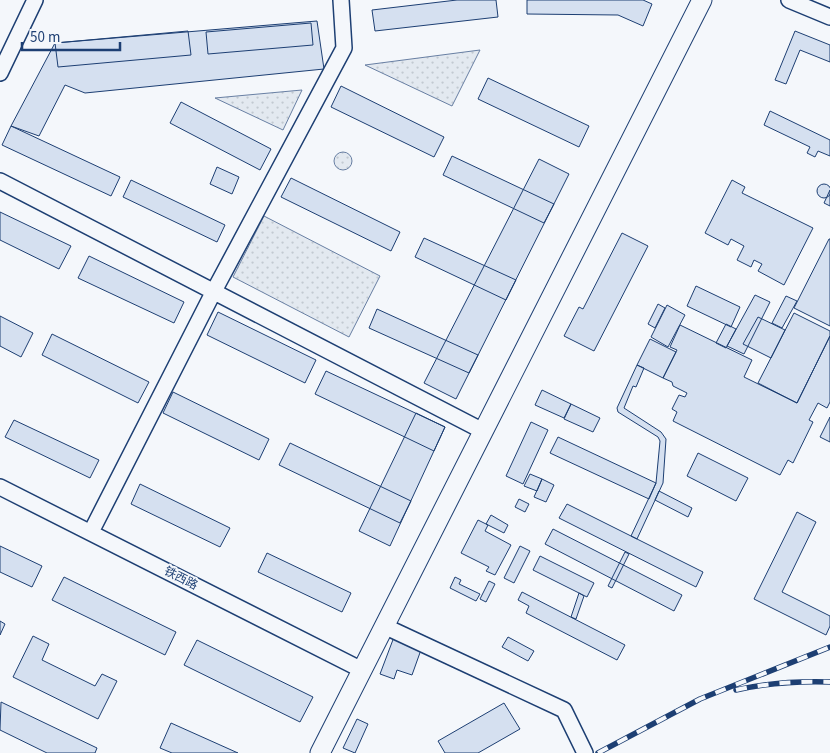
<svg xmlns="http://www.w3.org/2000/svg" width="830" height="753" font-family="'Source Sans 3','Noto Sans SC',sans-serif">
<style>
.grass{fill:url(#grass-dots);stroke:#687fa3}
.building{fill:#d5e0f0;stroke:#1d3f73}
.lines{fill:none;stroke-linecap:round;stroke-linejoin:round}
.minor-casing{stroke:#1d3f73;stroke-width:18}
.major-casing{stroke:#1d3f73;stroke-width:21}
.minor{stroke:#f4f7fb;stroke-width:15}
.major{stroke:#f4f7fb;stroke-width:19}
.rail-casing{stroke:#1d3f73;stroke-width:5.5}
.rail{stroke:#f4f7fb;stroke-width:4;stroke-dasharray:11;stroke-linecap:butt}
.labels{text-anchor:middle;stroke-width:4;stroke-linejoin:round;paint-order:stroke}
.street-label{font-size:12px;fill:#1d3f73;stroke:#f4f7fb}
</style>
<defs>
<pattern id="grass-dots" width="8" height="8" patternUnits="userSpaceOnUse" patternTransform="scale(1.25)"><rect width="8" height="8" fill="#e3e9f0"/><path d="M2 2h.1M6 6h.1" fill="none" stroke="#c2c9d1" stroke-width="1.8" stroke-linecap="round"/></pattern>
</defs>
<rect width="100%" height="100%" fill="#f4f7fb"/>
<path class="grass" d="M480,50L452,106L365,65Z
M302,90L283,130L215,98Z
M334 161a9 9 0 1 1 18 0a9 9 0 1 1-18 0Z
M264,216L380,276L349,337L233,277Z"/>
<path class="building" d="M457,0H496L498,17L375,31L372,10Z
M527,0H643L652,4L643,26L618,15L527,14Z
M317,21L324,69L85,93L65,85L39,136L11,126L55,43Z
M311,23L313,45L208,54L206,32Z
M188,31L191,55L58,67L55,43Z
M795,31L830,45V62L800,50L786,84L775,80Z
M488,78L589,126L579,147L478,99Z
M341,86L444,137L434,157L331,107Z
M181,102L271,149L260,170L170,123Z
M770,111L830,140V156L818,151L815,157L807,153L810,147L764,125Z
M11,126L120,177L111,196L2,145Z
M452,156L554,204L544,223L443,175Z
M539,159L569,174L456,399L424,383Z
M217,167L239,177L232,194L210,184Z
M291,178L400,232L391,251L281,197Z
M131,180L225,225L217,242L123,197Z
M732,180L745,187L742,193L813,228L784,285L758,271L762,264L754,260L751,267L737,260L744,246L731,239L728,245L705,233Z
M817 191a7 7 0 1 1 14 0a7 7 0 1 1-14 0Z
M830,190V206L824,203Z
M0,212L71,246L59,269L0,240Z
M622,233L648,246L594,351L564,336L579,307L583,309Z
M424,238L516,280L506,300L415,257Z
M829,239H830V326L794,308Z
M89,256L184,302L174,323L78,278Z
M696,286L740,307L731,327L687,306Z
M755,295L770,302L744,354L727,346Z
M786,296L797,301L782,328L772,323Z
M658,304L665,308L655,328L648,324Z
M667,305L685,315L668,347L651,337Z
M377,309L478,355L469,373L369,328Z
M218,312L316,360L305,383L207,335Z
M794,313L830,331V336L797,403L758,383Z
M0,316L33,333L21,357L0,346Z
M758,317L785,330L771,358L743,344Z
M726,324L736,329L726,348L716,343Z
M680,325L752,360L744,377L797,403L830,336V402L827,408L818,403L809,420L813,422L793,463L788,460L780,475L673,421L677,412L672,409L679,395L685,397L687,393L673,386L672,382L663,378L677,350L670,347Z
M52,334L149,382L138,403L42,355Z
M650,339L676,352L663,378L637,365Z
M637,365L644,368L636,387L633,386L624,408L661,432L666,439L663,483L637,539L631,536L656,483L660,441L658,437L618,412L617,408Z
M326,371L445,427L434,451L315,394Z
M542,390L571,404L564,418L535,405Z
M173,392L269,439L259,460L163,413Z
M571,404L600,418L593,432L564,419Z
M416,413L445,427L390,546L359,531Z
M830,417V442L820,437Z
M14,420L99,460L90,478L5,437Z
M531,422L548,430L523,484L506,476Z
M558,437L656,483L649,499L550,453Z
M290,443L411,501L400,523L279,465Z
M698,453L748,478L736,501L687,476Z
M530,474L542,479L537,491L524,486Z
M542,479L554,485L546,502L534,497Z
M140,484L230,528L220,547L131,504Z
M659,491L692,508L688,517L655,500Z
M519,499L529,504L525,512L515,507Z
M567,504L703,572L696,587L559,518Z
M797,512L816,522L782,592L830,616V626L826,635L754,599Z
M491,515L508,525L504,533L486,524Z
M478,520L488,525L485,531L511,545L495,575L486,571L489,567L461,553Z
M553,529L682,595L674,611L545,544Z
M0,546L42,566L32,587L0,572Z
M520,546L530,551L514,583L504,578Z
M625,552L629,554L612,588L608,586Z
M267,553L351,593L342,612L258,572Z
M540,556L594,583L587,597L533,570Z
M64,577L176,632L165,655L52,600Z
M455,577L461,580L459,584L480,594L476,601L450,588Z
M489,581L495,584L486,602L480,599Z
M522,592L625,645L617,660L526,613L529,606L518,600Z
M579,593L584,596L576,619L571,617Z
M0,621L5,624L0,635Z
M33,636L49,644L42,660L95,686L102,674L117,681L98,719L13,677Z
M394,637L422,647L412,675L397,670L394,679L380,674Z
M508,637L534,651L528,661L502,647Z
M197,640L313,697L300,722L184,665Z
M1,702L97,748L95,753H47L0,730Z
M504,703L520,729L478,753H445L438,741Z
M357,719L368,724L355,753L343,748Z
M171,723L238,753H172L160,748Z"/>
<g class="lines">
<g class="minor-casing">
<path id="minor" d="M789,0L830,17
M0,73L35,0
M0,181L483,431
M0,487L362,670
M91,532L214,291L344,48L341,0
M384,626L564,710L585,753"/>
</g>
<g class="major-casing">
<path id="major" d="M320,753L702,0"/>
</g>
<use href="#minor" class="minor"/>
<use href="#major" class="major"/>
<g class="rail-casing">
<path id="rail" d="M736,690C767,683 798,681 830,682
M598,753L700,699L830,647"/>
</g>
<use href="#rail" class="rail"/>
</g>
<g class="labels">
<g class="street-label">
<text transform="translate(181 578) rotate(27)" y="4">铁西路</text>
</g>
</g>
<path d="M22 42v8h98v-8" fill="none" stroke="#1d3f73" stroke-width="2.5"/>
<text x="30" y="42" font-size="15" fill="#1d3f73" stroke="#f4f7fb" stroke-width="4" paint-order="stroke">50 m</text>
</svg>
